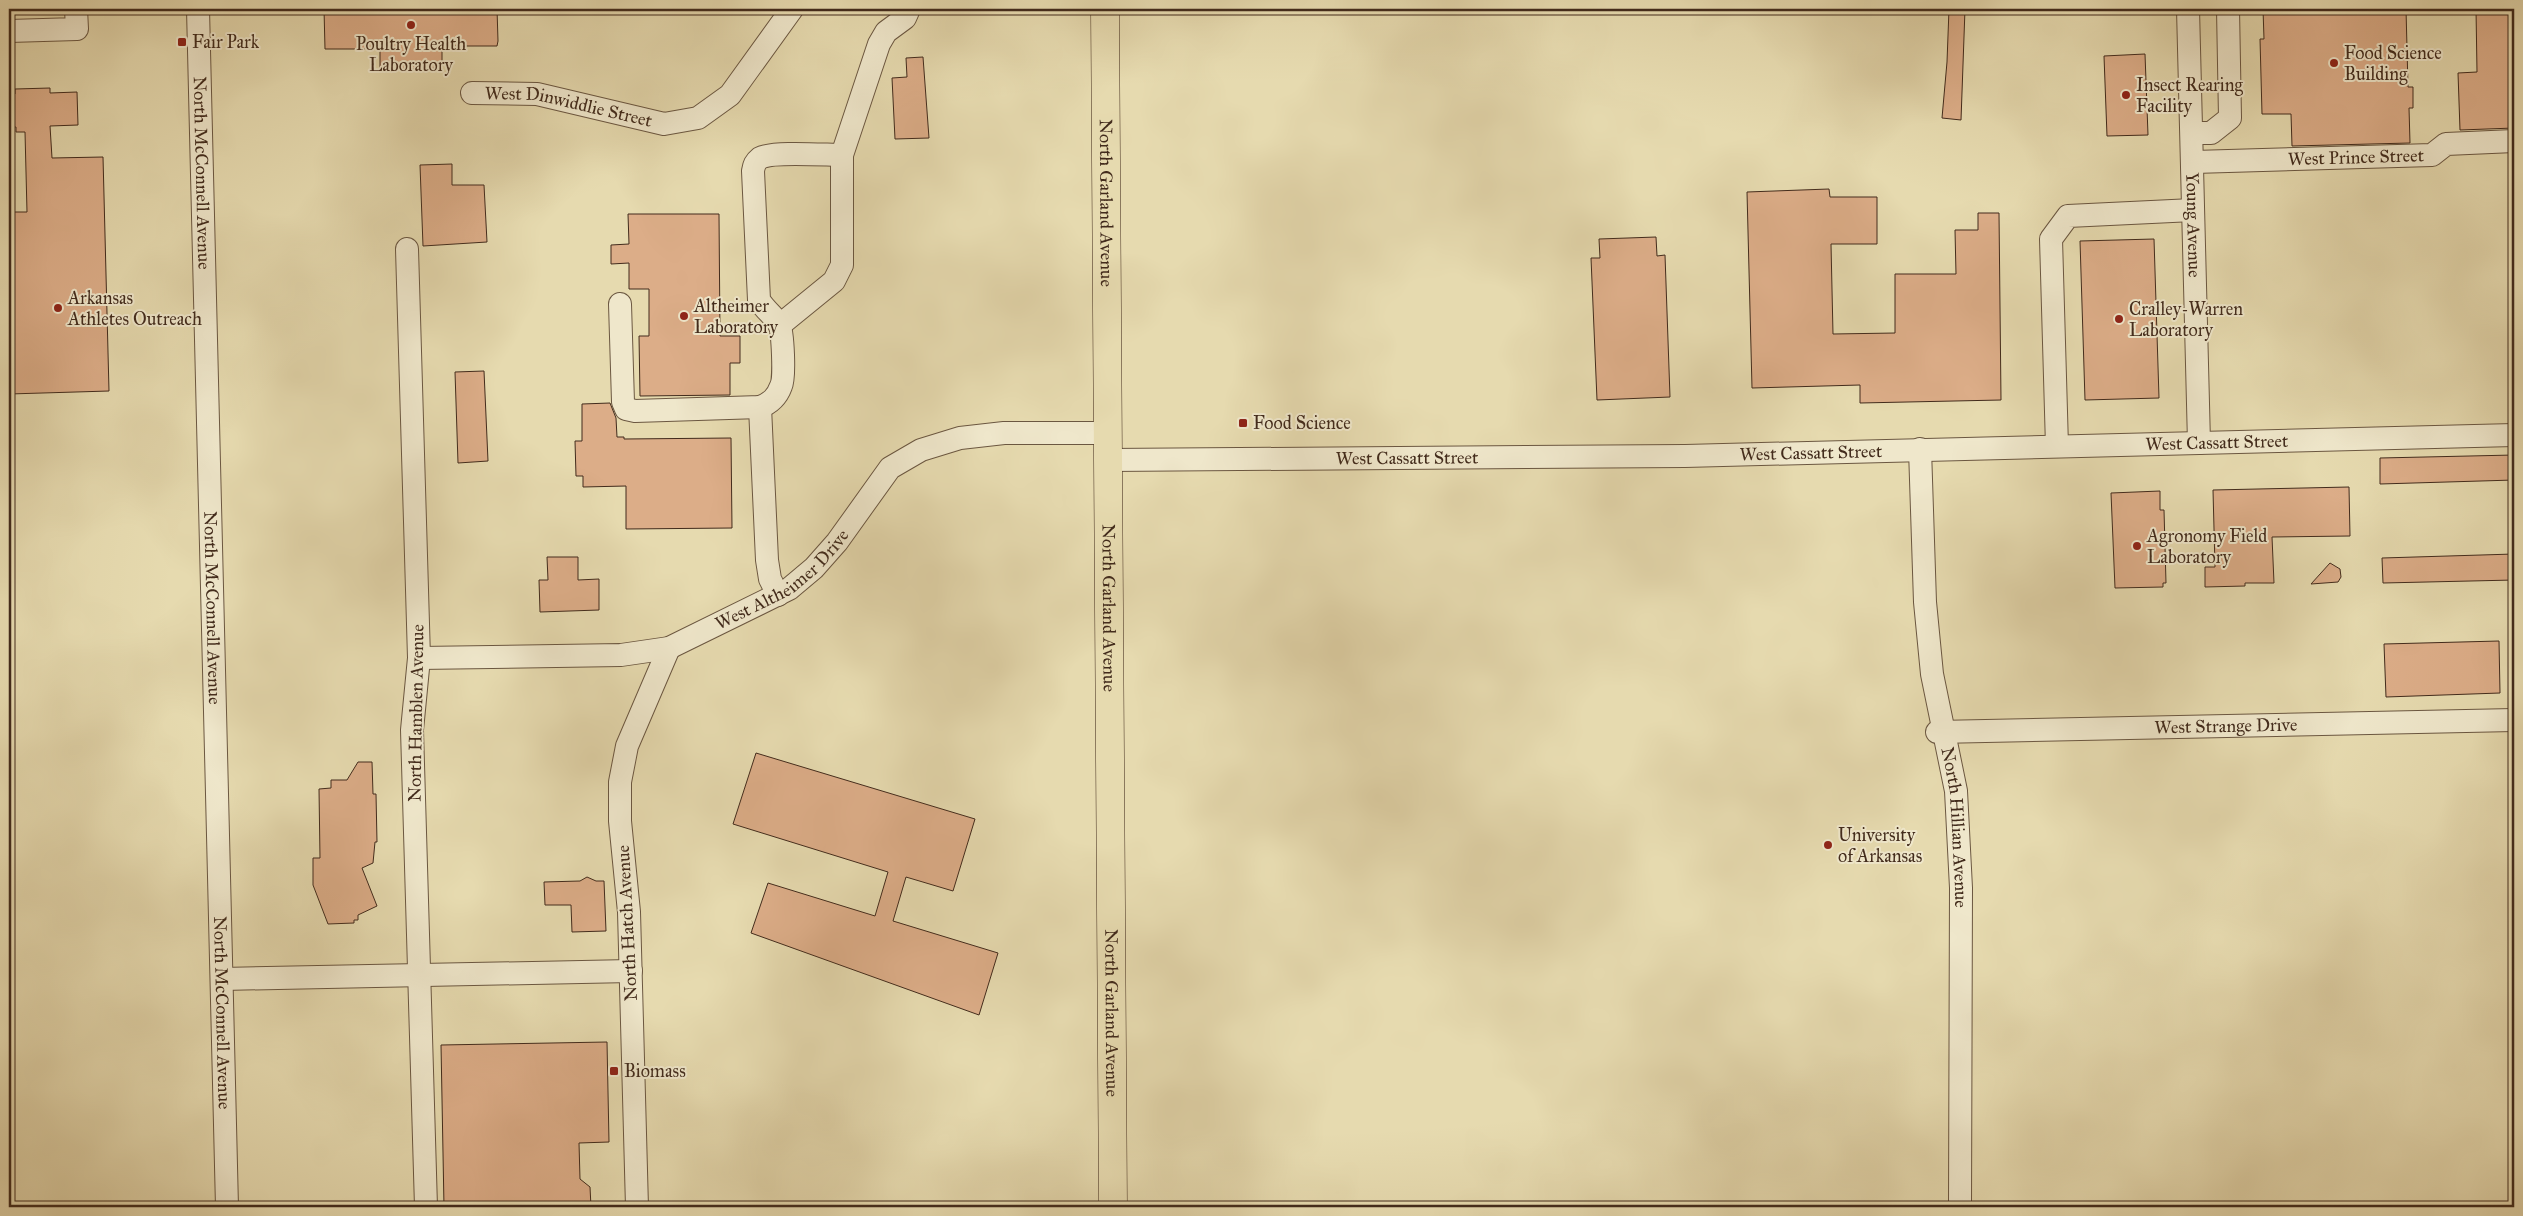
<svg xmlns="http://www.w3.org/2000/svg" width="2523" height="1216" font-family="'IM FELL Great Primer',serif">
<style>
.building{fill:#dcad88;stroke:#422b1c}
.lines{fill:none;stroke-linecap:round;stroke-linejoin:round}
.minor-casing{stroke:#6b5741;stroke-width:24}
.major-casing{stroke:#422b1c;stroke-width:29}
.minor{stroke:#efe7cb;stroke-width:22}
.major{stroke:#e6daaf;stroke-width:28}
.poi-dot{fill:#8f2418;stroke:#efe7cb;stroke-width:2}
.labels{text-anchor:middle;stroke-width:4;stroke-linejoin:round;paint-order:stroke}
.poi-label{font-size:18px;fill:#422b1c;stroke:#efe7cb;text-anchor:start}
.street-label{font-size:18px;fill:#422b1c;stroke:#efe7cb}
</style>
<rect width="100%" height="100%" fill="#e6daaf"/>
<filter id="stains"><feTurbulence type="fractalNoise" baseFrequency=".004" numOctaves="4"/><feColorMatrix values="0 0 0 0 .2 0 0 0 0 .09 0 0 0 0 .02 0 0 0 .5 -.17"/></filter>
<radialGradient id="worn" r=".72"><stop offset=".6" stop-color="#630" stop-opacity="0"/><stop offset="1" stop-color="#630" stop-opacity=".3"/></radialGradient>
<path class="building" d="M324,9H497L498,41L497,46H442V68L380,70V49H325Z
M1949,9H1965L1961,120L1942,118L1947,62Z
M2263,9H2406L2408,87H2413V108H2409L2410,143L2292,146L2291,114H2262L2260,39H2264Z
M2476,9H2514V128L2460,130L2458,73L2477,72Z
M2145,54L2148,135L2107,136L2104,56Z
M923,57L929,138L895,139L892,78L907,77L906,58Z
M50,88V93L77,92L78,125L50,126L52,158L103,157L109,391L9,394V212H27L25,132H16V127H9V95L15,94V89Z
M452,164V185H484L487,242L423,246L420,165Z
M1829,189L1830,197H1877V244H1831L1833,334L1895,333V274H1956L1955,230H1978V213H1999L2001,400L1860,403V385L1752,388L1747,192Z
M628,214H719L720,336H740V363H730V395L640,396L639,336H649V289H629V263L611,264V245L629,244Z
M1656,237L1657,256L1665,255L1670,397L1597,400L1591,258H1600L1599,239Z
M2154,239L2159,398L2085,400L2080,241Z
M484,371L488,461L458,463L455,372Z
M610,403L616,418L617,437H624V439L731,438L732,528L626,529V486L583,487V476H576L575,441H582V404Z
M2514,455V480L2380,484V458Z
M2349,487L2350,536L2272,537L2274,583H2245V586L2205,587V567H2215L2213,490Z
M2160,491V510H2164L2166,583H2163V587L2115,588L2111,493Z
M2514,554V580L2383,583L2382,558Z
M547,557H578V580L599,579V610L540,612L539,580H548Z
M2330,563L2340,569L2341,577L2338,582L2311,584Z
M2499,641L2500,693L2386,697L2384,644Z
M756,753L975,819L953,891L906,877L893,921L998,953L979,1015L751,933L768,883L875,916L888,872L733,824Z
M358,762H372L373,794H376L377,842H375L373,863L362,868L377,906L358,915V920H354V923L328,924L313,885V858H320L319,789L331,788V780H347Z
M587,877L596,881H604L606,931L572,932L571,905H545L544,882L580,881Z
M607,1042L609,1142L579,1143L580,1179L590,1187L591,1207H444L441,1045Z"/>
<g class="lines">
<g class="minor-casing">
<g id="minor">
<path id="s1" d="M198,9L227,1207"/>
<path id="s2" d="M2188,9L2199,443"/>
<path d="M9,31L77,29L76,9"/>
<path id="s3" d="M472,93L537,94L664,124L698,118L730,95L792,9"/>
<path d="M2192,133H2211L2230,118L2228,9"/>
<path id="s4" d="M2194,162L2432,155L2446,144L2514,141"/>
<path d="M407,249L419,658L412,730L426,1207"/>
<path d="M620,304L623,402L626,409L635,411L760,407C771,403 777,397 781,386C785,378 783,332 779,324C773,315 765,310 759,300L753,171C754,165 755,162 760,158C772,151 826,155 842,155"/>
<path d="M780,325L834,281L842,265V155L879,44L886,32L905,18L909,9"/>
<path d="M760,407L767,560L770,579L778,595"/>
<path d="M2057,446L2051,239L2068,216L2193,210"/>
<path id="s5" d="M1920,449L1925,602L1932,674L1956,791L1961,888L1960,1207"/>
<path id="s6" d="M1109,460L1685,456L2514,435"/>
<path id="s7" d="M419,658L621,655L669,648L789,589L814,568L837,542L890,468L921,450L960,438L1004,433H1109"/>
<path id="s8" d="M1937,732L2514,720"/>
<path d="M222,979L631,971"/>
<path d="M637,1207L629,912L620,821V782L627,746L669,648"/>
</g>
</g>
<g class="major-casing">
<g id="major">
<path id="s9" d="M1105,9L1113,1207"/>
</g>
</g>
<use href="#minor" class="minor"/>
<use href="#major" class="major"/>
</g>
<g class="poi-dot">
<circle cx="411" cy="25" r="5"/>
<rect x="177" y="37" width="10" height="10" rx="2.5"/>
<circle cx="2334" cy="63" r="5"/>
<circle cx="2126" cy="95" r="5"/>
<circle cx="58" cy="308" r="5"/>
<circle cx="684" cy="316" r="5"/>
<circle cx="2119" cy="319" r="5"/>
<rect x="1238" y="418" width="10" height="10" rx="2.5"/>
<circle cx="2137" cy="546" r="5"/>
<circle cx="1828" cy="845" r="5"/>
<rect x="609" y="1066" width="10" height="10" rx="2.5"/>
</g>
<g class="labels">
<g class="poi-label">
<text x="192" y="48">Fair Park</text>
<text x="411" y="50" text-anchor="middle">Poultry Health<tspan x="411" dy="21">Laboratory</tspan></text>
<text x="2344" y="59">Food Science<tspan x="2344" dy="21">Building</tspan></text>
<text x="2136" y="91">Insect Rearing<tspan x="2136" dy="21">Facility</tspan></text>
<text x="68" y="304">Arkansas<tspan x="68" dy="21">Athletes Outreach</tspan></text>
<text x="694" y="312">Altheimer<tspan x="694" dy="21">Laboratory</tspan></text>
<text x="2129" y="315">Cralley-Warren<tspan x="2129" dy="21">Laboratory</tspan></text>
<text x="1253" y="429">Food Science</text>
<text x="2147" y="542">Agronomy Field<tspan x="2147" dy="21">Laboratory</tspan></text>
<text x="1838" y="841">University<tspan x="1838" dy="21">of Arkansas</tspan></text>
<text x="624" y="1077">Biomass</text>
</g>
<g class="street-label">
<text dy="6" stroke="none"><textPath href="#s3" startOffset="98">West Dinwiddlie Street</textPath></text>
<text dy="6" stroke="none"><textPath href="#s4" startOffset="162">West Prince Street</textPath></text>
<text dy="6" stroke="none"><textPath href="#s1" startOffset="164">North McConnell Avenue</textPath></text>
<text dy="6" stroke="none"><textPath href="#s9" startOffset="194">North Garland Avenue</textPath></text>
<text dy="6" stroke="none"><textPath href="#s2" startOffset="216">Young Avenue</textPath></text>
<text dy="6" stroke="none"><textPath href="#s6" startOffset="1108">West Cassatt Street</textPath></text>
<text dy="6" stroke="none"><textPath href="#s6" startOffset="702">West Cassatt Street</textPath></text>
<text dy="6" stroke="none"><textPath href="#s6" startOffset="298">West Cassatt Street</textPath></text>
<text dy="6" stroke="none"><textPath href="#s7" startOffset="384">West Altheimer Drive</textPath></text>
<text dy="6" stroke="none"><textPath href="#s1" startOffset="599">North McConnell Avenue</textPath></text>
<text dy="6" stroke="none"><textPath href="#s9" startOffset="599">North Garland Avenue</textPath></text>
<text transform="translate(416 713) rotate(-89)" y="6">North Hamblen Avenue</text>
<text dy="6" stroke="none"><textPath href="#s8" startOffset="289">West Strange Drive</textPath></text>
<text dy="6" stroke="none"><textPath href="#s5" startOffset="381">North Hillian Avenue</textPath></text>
<text transform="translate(627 923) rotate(-93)" y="6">North Hatch Avenue</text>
<text dy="6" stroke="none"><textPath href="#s1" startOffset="1004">North McConnell Avenue</textPath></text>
<text dy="6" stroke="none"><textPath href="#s9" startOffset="1004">North Garland Avenue</textPath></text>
</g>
</g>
<rect width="2523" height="1216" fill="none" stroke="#e6daaf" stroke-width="30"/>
<rect x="10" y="10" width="2503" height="1196" fill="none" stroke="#422b1c" stroke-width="2.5"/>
<rect x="15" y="15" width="2493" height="1186" fill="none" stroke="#422b1c"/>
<rect width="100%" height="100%" filter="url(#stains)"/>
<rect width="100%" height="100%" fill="url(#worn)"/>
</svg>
